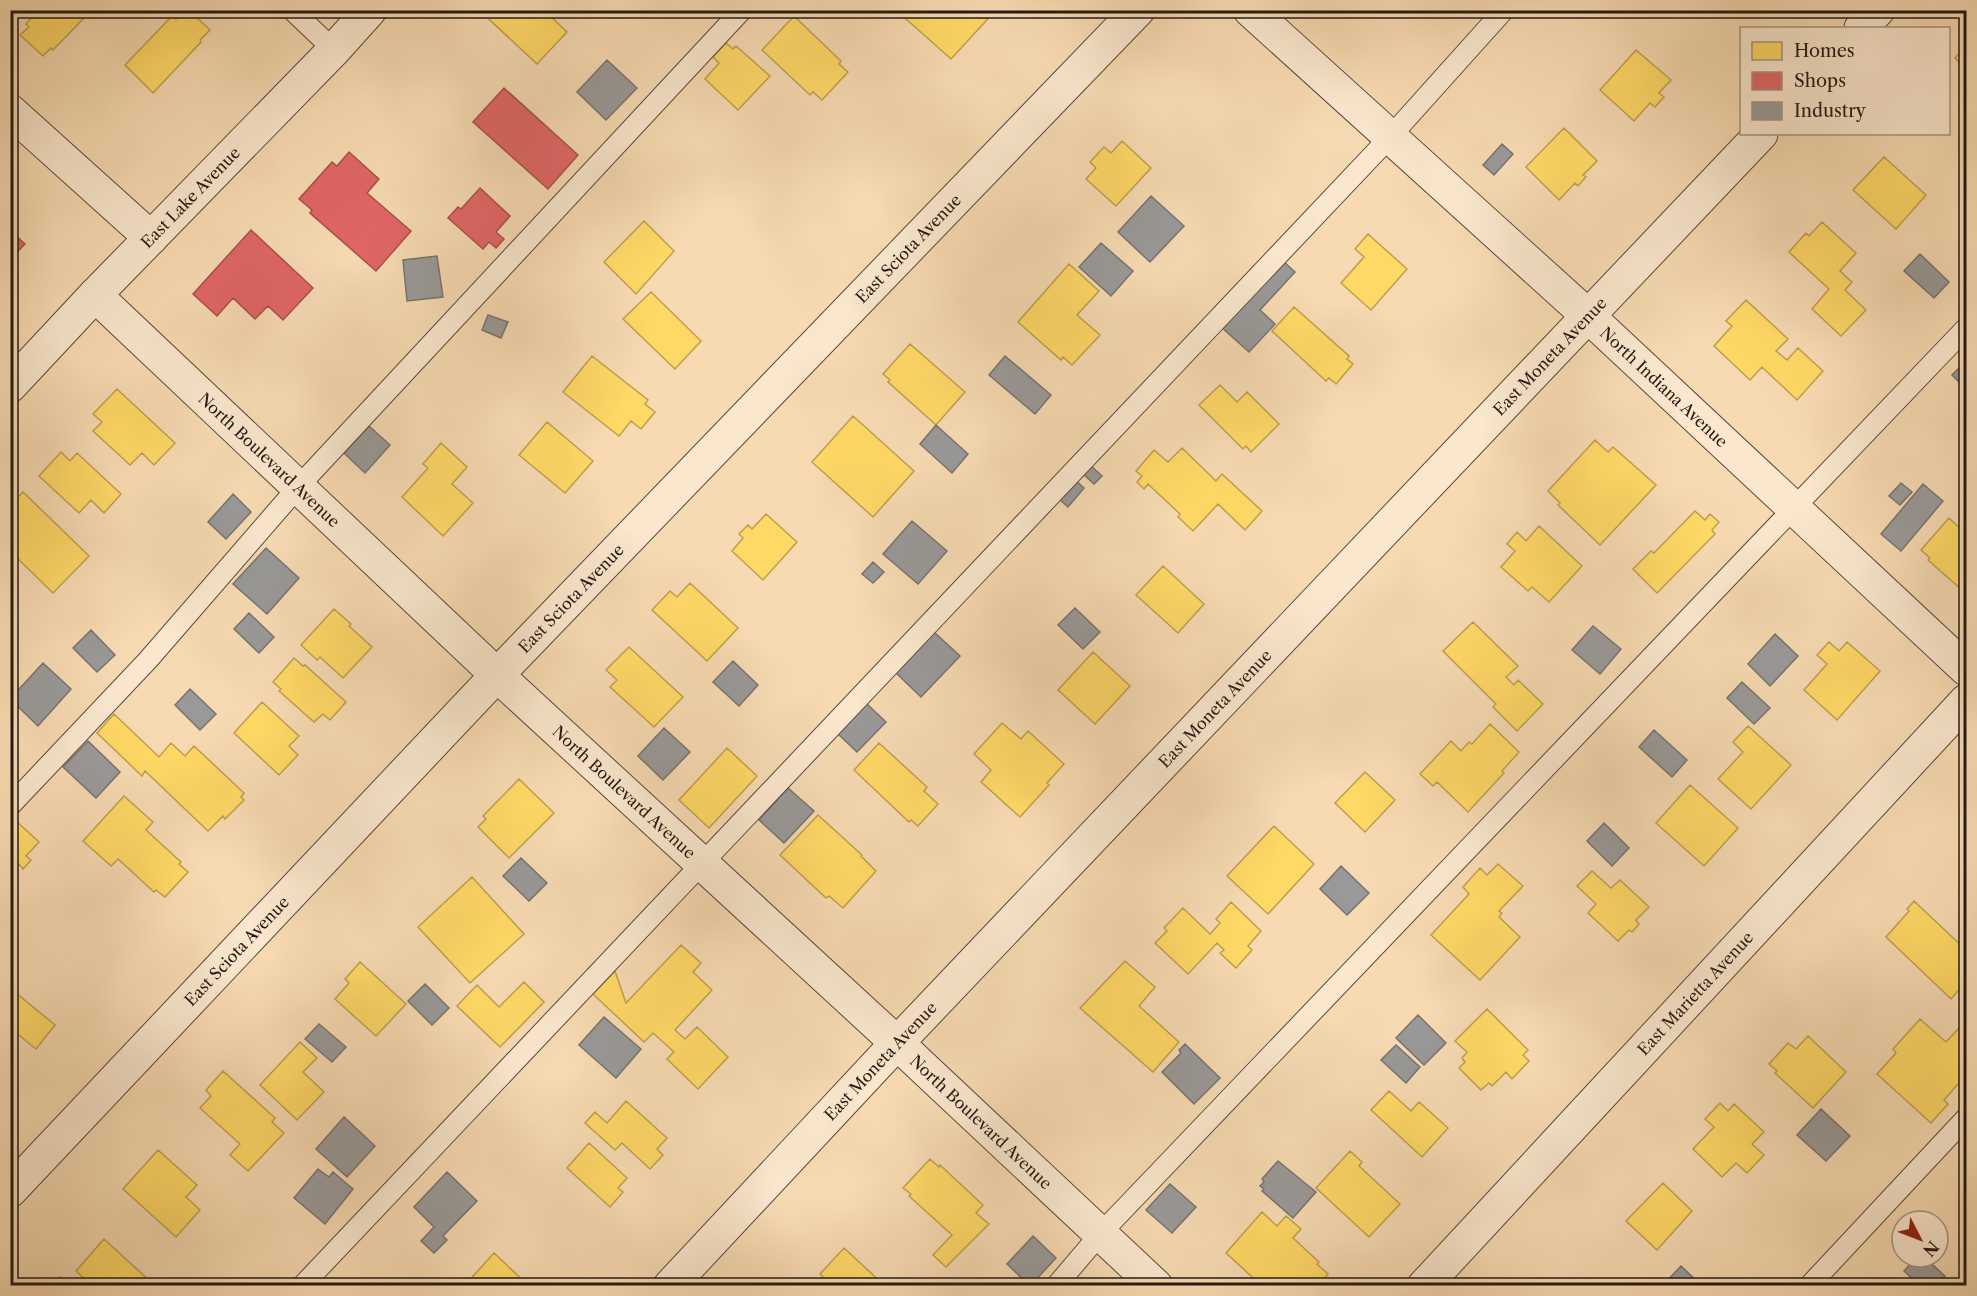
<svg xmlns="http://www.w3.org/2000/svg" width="1977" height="1296" font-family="'Libre Caslon Text',serif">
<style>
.homes{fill:#ffd966;stroke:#be9f4d;stroke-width:1.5}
.shops{fill:#e06666;stroke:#a84f4d;stroke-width:1.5}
.industry{fill:#999;stroke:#767371;stroke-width:1.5}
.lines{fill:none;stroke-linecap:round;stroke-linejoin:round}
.service-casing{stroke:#5a493b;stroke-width:22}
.minor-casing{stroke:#5a493b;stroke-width:35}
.tertiary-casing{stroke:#5a493b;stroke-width:35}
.service{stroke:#fae7cd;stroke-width:20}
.minor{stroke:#fae7cd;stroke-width:33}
.tertiary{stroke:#fae7cd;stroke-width:33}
.labels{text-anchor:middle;stroke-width:6;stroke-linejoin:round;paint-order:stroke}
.street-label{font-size:16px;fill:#251913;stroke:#fae7cd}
</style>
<rect width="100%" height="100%" fill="#f7dab2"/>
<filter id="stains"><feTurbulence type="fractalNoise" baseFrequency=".00333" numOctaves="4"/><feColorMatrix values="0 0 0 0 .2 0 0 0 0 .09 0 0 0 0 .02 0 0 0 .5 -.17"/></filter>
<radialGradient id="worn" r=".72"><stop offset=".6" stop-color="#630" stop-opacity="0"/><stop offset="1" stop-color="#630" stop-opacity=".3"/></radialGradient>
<path class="homes" d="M38,10H83L81,13L85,17L53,50L51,48L43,56L20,35L29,27L26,24Z
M184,10H189L210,30L200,40L201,42L153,93L125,65L173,15L176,19Z
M479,10H544L567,32L537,64Z
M896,10H996L951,59Z
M794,16L841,61L839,64L848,72L822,100L813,92L810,95L762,50Z
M726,43L733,49L736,46L770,76L738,110L705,79L719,63L713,57Z
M1966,46V69L1955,58Z
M1636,50L1671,80L1659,93L1664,97L1655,107L1650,103L1634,121L1600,90Z
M1564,128L1597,161L1583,175L1586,177L1578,186L1575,183L1559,200L1526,167Z
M1122,141L1151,168L1116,206L1086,179L1096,168L1090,162L1104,147L1111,153Z
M1884,157L1926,195L1896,229L1853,190Z
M644,221L674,251L636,294L604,262Z
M1822,222L1856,253L1840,271L1852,282L1845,290L1866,310L1841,336L1812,309L1829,289L1789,252L1806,233L1809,236Z
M1368,234L1407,269L1371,310L1341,283L1364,257L1355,249Z
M1069,264L1099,291L1077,315L1100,335L1072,365L1063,357L1061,360L1018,322Z
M651,292L701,341L675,369L623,319Z
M1746,300L1788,339L1776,351L1787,360L1798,348L1823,371L1797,400L1762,367L1750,380L1714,346L1732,326L1726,321Z
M1294,307L1349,356L1347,359L1353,364L1336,384L1329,378L1326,381L1272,331Z
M910,344L965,392L936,425L888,382L890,380L883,374Z
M592,356L648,400L645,404L655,412L641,429L631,421L619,436L563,392Z
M1220,385L1237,402L1247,392L1279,424L1251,452L1246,446L1243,449L1199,405Z
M117,389L175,443L154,465L142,453L130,465L93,431L102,422L93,414Z
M853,416L914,471L873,517L812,462Z
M547,422L593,461L565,493L519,455Z
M1595,440L1608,452L1613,447L1656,485L1600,545L1558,505L1560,503L1548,491Z
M441,443L467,467L452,484L473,503L443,536L402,497L428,468L423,464Z
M1182,448L1216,481L1222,474L1262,511L1245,530L1218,504L1193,531L1178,517L1180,514L1148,484L1144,489L1137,482L1142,476L1136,471L1154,450L1168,462Z
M61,452L70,461L77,453L121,494L104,513L91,500L79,513L39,476Z
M23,492L89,556L53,593L10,551V505Z
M1695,511L1705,520L1710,514L1719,522L1712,530L1715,534L1657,593L1633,569L1651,551L1654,553Z
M766,514L797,542L763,580L732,551L743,538L739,534L748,525L752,529Z
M1949,518L1966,534V587L1962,590L1928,560L1930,558L1921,550Z
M1539,526L1582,566L1549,602L1532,587L1528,591L1501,567L1515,551L1507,544L1517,532L1526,541Z
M1163,566L1204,604L1178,633L1136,595Z
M690,583L738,628L707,661L652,610L670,591L677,597Z
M334,609L351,624L349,626L372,647L343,678L320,657L317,660L301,645Z
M1473,622L1518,666L1506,677L1514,685L1518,680L1543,704L1517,731L1493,707L1496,704L1443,651Z
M1829,642L1839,651L1847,642L1880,671L1837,720L1804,690L1827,664L1817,655Z
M629,647L683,697L654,727L610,687L617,680L606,670Z
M1093,652L1130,686L1095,724L1058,690Z
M294,658L303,666L305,665L346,702L330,720L323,714L314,722L279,691L281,689L273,682Z
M262,702L299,736L289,746L298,755L279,775L234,733Z
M114,714L159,757L171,743L185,756L194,746L244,793L241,797L244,800L225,819L223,816L208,831L145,771L142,776L97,733Z
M1002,723L1021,739L1028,731L1064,764L1047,783L1049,785L1020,817L981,782L991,770L974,754Z
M1490,724L1519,752L1502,771L1504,773L1468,812L1437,782L1433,786L1420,774L1451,741L1461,751L1469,742L1472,744Z
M1748,726L1791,765L1751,809L1718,779L1743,752L1733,742Z
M879,743L927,787L924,791L938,804L918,826L911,820L909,822L854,770Z
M727,748L757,776L709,828L679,800Z
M1365,772L1395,800L1365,832L1335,803Z
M519,779L554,813L509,858L478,827L486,819L483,816Z
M1690,785L1738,828L1704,866L1656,823Z
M124,796L153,822L146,830L181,862L179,864L188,872L165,897L156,890L154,892L118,859L111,866L83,841Z
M818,815L862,855L861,856L876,871L843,908L829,896L826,898L780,855Z
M15,820L39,842L26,856L31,860L23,869L19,864L10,873V825Z
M1274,826L1314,864L1268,914L1227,876Z
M1498,864L1523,886L1499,911L1502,913L1499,917L1520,937L1480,980L1431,935L1469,894L1463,887L1480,868L1487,875Z
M1592,871L1611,888L1620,880L1649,907L1636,920L1639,924L1632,932L1629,930L1618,941L1588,913L1596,904L1577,886Z
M472,877L524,934L470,983L418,927Z
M1914,901L1966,950V982L1951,999L1886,937L1909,911L1907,909Z
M1231,902L1261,931L1248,946L1252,950L1236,968L1220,953L1224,950L1217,943L1188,974L1155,943L1167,931L1164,928L1183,908L1210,934L1220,923L1216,919Z
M681,945L701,963L693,972L712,990L675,1030L685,1039L697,1027L728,1057L698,1089L667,1059L674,1052L653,1033L644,1042L593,994L615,971L626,1003Z
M1125,961L1155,987L1139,1006L1179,1042L1153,1072L1080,1008Z
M360,962L406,1004L376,1036L335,999L349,983L345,979Z
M524,982L544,1002L500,1047L457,1006L477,985L499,1007Z
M10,988L55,1025L36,1049L10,1028Z
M1487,1009L1528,1050L1523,1055L1529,1061L1512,1079L1506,1072L1492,1086L1489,1083L1481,1090L1459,1068L1465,1062L1462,1058L1467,1052L1455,1041Z
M1920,1019L1946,1042L1960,1027L1966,1032V1075L1944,1100L1948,1104L1931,1123L1877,1074L1896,1053L1893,1049Z
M1808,1036L1846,1072L1813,1108L1775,1073L1777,1071L1769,1064L1788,1043L1796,1049Z
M300,1042L317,1058L303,1072L324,1092L297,1120L260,1085Z
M223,1071L275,1118L272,1122L284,1133L248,1171L230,1155L240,1144L200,1108L211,1096L206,1090Z
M1389,1091L1411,1111L1419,1102L1448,1128L1422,1157L1371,1110Z
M626,1101L667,1138L657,1149L663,1155L650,1169L622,1143L615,1150L585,1123L595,1112L607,1123Z
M1720,1103L1728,1111L1734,1104L1764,1132L1752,1144L1764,1155L1747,1173L1736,1163L1722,1177L1693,1149L1714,1127L1705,1119Z
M589,1143L627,1178L618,1188L623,1192L610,1207L567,1168Z
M158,1150L197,1185L186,1197L200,1210L176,1237L123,1189Z
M1350,1151L1362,1162L1359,1166L1400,1204L1369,1237L1316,1188Z
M930,1159L939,1167L940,1165L983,1205L976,1213L989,1224L946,1267L933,1255L952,1235L909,1196L911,1194L903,1188Z
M1663,1183L1692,1211L1657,1250L1626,1221Z
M1262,1212L1277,1226L1286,1216L1301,1229L1293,1238L1319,1262L1317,1264L1328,1274L1317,1286H1262L1226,1253Z
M104,1239L152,1283L149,1286H92L76,1271Z
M844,1248L885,1286H832L820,1274Z
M494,1253L529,1286H468L466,1284Z
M60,1277L68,1286H38L45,1278L52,1285Z"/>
<path class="shops" d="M504,88L578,155L548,189L473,122Z
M349,152L379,179L367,193L411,231L376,271L310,213L312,210L299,199L332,162L337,166Z
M480,188L510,216L496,232L504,239L496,248L489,242L483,249L448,218L458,207L461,209Z
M10,220L18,227L13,233L25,244L10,259Z
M251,230L313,288L283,320L268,306L255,319L233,298L217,316L193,294Z"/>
<path class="industry" d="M607,60L637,88L606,120L577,92Z
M1502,144L1513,154L1494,175L1483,165Z
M1151,196L1184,226L1150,262L1118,232Z
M1101,243L1133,271L1111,296L1079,267Z
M1920,254L1949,282L1934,298L1904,271Z
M437,256L443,297L407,301L403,260Z
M1281,259L1295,272L1260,310L1275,324L1249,352L1220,326Z
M488,315L508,322L501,338L482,330Z
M1005,356L1051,395L1035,414L989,375Z
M1966,361V389L1952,375Z
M936,425L968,454L952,473L920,444Z
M369,426L390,445L365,473L344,453Z
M1090,465L1102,476L1094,484L1082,473Z
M1074,479L1084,488L1068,507L1058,498Z
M1901,483L1912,492L1900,505L1889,496Z
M1923,484L1943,501L1901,551L1881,534Z
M233,494L251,512L226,539L208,522Z
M912,521L947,551L918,584L883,554Z
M266,548L299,578L267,614L233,584Z
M873,562L884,572L873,583L862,574Z
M1075,608L1100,632L1083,649L1058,625Z
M249,613L274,637L259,653L234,629Z
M1593,626L1621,649L1600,674L1572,650Z
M91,630L115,655L97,672L73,648Z
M934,632L960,656L921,697L896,673Z
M1775,634L1798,656L1770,686L1748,664Z
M733,661L758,685L739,706L713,682Z
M43,663L71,689L38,726L10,699Z
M1742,682L1770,708L1754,724L1727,698Z
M190,689L216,714L200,730L175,705Z
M866,703L886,722L857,752L838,734Z
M664,728L690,752L663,780L638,756Z
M1654,730L1687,760L1672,777L1639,747Z
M88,741L120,772L96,798L63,767Z
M788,788L814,811L784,843L759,820Z
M1604,823L1629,848L1612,866L1587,841Z
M521,858L547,883L529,901L503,876Z
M1341,866L1369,893L1347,915L1320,889Z
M425,984L449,1008L432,1025L408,1001Z
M1418,1015L1446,1043L1424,1065L1396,1038Z
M604,1017L641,1049L616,1078L579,1045Z
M319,1024L346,1047L332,1062L305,1039Z
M1185,1044L1220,1078L1194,1104L1162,1072L1181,1053L1179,1050Z
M1396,1045L1420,1067L1406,1083L1381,1060Z
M1821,1109L1850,1136L1826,1161L1797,1135Z
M344,1117L375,1146L347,1177L316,1149Z
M1278,1161L1316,1192L1293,1218L1262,1191L1264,1189L1260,1186L1264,1182L1262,1179Z
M318,1169L329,1177L333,1172L353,1189L325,1224L294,1198Z
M447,1172L477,1201L443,1236L447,1240L434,1253L421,1241L434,1227L414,1207Z
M1170,1184L1196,1207L1172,1233L1146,1210Z
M1033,1236L1056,1258L1030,1286L1007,1264Z
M1917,1257H1924L1945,1276L1937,1286H1920L1904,1271Z
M1681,1266L1702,1286H1667L1665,1283Z"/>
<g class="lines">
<g class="service-casing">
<path id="service" d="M292,10L334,50
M10,806L148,660L298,487L742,10
M302,1286L1390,137L1504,10
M1056,1286L1101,1233L1966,328
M1809,1286L1966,1118"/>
</g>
<g class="minor-casing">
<g id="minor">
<path id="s1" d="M1250,10L1587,315L1966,669"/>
<path d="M1861,28L1878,10"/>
<path id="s2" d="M95,295L497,675L897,1043L1156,1286"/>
<path id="s3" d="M10,1191L497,675L1138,10"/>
<path id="s4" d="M670,1286L897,1043L1761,134"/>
<path id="s5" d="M1424,1286L1966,701"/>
</g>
</g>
<g class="tertiary-casing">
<g id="tertiary">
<path d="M10,111L151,238"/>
<path id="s6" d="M10,386L95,295L334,50L370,10"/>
</g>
</g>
<use href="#service" class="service"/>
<use href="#minor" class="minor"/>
<use href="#tertiary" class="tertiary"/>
</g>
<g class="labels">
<g class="street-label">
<text dy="6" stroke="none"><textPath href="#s6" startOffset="261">East Lake Avenue</textPath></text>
<text dy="6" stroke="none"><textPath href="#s3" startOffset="1302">East Sciota Avenue</textPath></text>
<text dy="6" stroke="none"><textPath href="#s4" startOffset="1280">East Moneta Avenue</textPath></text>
<text dy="6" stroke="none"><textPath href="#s1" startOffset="560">North Indiana Avenue</textPath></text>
<text dy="6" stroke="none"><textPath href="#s2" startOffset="240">North Boulevard Avenue</textPath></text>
<text dy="6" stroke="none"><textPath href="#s3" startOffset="816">East Sciota Avenue</textPath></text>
<text dy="6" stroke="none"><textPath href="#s4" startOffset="794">East Moneta Avenue</textPath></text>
<text dy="6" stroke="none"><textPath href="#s2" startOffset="726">North Boulevard Avenue</textPath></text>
<text dy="6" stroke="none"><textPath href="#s3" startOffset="330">East Sciota Avenue</textPath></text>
<text dy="6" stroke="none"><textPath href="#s5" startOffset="399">East Marietta Avenue</textPath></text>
<text dy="6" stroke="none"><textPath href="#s4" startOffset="308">East Moneta Avenue</textPath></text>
<text dy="6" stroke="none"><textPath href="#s2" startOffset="1212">North Boulevard Avenue</textPath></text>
</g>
</g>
<rect width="1977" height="1296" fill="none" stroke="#f7dab2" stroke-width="36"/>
<rect x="12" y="12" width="1953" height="1272" fill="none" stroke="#251913" stroke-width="3"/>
<rect x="18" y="18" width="1941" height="1260" fill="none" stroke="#251913" stroke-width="1.5"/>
<rect x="1740" y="27" width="210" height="108" fill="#fae7cd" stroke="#a59583" stroke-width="1.5"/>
<rect x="1752" y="42" width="30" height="18" fill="#ffd966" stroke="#a59583" stroke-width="1.5"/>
<text x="1794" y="57" font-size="18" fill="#251913">Homes</text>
<rect x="1752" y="72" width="30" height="18" fill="#e06666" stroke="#a59583" stroke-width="1.5"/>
<text x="1794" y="87" font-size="18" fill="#251913">Shops</text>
<rect x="1752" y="102" width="30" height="18" fill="#999999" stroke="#a59583" stroke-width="1.5"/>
<text x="1794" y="117" font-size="18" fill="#251913">Industry</text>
<g transform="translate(1920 1239) rotate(132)"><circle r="28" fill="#fae7cd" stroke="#a59583" stroke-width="1.5"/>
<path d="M0-4.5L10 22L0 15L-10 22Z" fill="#8f2418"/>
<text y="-9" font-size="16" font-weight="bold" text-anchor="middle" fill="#251913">N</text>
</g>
<rect width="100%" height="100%" filter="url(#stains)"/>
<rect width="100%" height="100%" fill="url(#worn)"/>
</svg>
